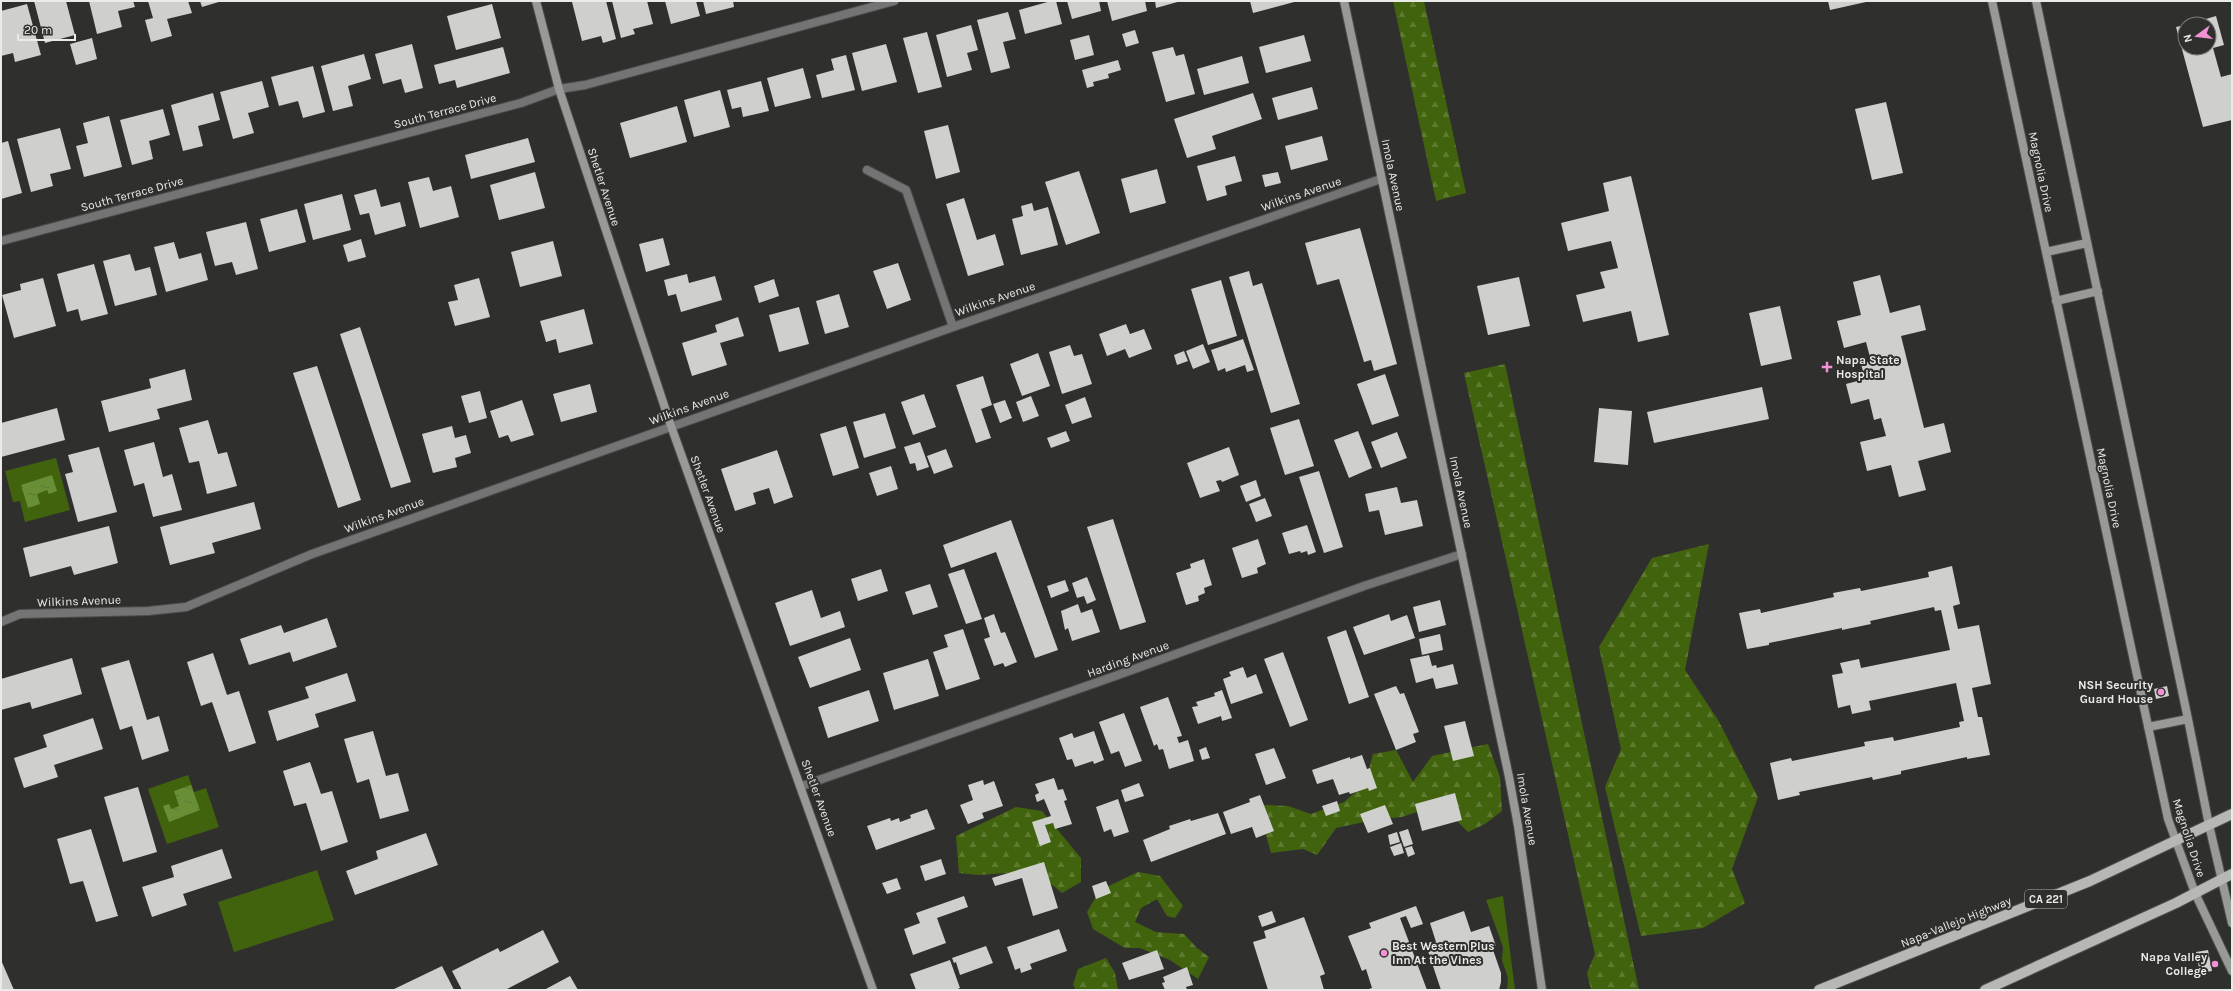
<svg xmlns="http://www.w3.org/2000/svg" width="2233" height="991" font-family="Karla,sans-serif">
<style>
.grass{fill:#42630d}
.forest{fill:url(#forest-firs)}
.water{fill:url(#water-ripples)}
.building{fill:#cfd0cd}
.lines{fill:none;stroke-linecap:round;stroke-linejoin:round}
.street-casing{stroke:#4d4e4c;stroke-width:10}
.secondary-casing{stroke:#4d4e4c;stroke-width:10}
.primary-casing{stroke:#4d4e4c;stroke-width:12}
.street{stroke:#737473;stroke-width:8}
.secondary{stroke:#999a98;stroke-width:8}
.primary{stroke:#b7b8b5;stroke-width:10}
.poi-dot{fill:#f391d5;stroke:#2f302e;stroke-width:1.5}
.labels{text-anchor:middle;stroke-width:4;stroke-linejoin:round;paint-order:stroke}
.shield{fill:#2f302e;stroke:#b2b3b1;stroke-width:1}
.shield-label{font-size:11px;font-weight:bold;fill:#eaebe9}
.street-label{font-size:12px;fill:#eaebe9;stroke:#2f302e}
.poi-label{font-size:12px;font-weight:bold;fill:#eaebe9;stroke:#2f302e;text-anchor:start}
</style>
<defs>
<pattern id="forest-firs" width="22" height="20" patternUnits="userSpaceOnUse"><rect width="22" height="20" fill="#42630d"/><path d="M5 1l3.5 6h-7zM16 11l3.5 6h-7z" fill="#5d7a30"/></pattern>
<pattern id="water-ripples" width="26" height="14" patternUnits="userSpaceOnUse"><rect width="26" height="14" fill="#688f36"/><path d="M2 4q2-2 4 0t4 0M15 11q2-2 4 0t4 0" fill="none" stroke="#5c753c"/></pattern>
</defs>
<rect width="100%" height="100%" fill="#2f302e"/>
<path class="grass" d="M56,458L70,510L25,522L20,501L13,502L5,471Z
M188,775L194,792L206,788L219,827L167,844L148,789Z
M317,870L334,920L234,952L218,902Z
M1503,896L1515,990H1507L1508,978L1502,960L1503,947L1486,900Z"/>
<path class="forest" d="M1393,1H1424L1466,193L1436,201Z
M1505,364L1639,990H1591L1587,973L1595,954L1464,373Z
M1709,544L1685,670L1718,720L1758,797L1732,869L1745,903L1703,928L1641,936L1605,787L1621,749L1599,647L1652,558Z
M1488,744L1500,777L1502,811L1485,824L1468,832L1447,811L1428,808L1402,817L1378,819L1336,828L1317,855L1303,849L1271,853L1261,818L1264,805L1288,806L1311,814L1344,802L1365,784L1373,754L1396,750L1413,782L1432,756Z
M1016,807L1042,811L1081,858V882L1062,893L1035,871L978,875L959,873L956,836Z
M1138,872L1160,876L1183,906L1175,918L1167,916L1157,899L1141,908L1135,922L1156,932L1184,934L1197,948L1209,957L1198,979L1170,960L1140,948H1125L1093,929L1087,912L1100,890Z
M1106,958L1115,973L1118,990H1076L1073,985L1078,969Z"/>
<path class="water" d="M52,475L57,491L49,494L47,490L37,494L40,504L28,508L21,485Z
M191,785L200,810L169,822L163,806L169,804L171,809L179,806L174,791Z"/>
<path class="building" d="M34,1H66L75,35L45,43Z
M89,1H133L135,7L118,11L122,27L97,34Z
M148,1H188L192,13L167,19L172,36L151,42L145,20L153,18Z
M200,1H222L202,7Z
M577,1H606L616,39L603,43L601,36L582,41L572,2Z
M612,1H647L653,24L633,29L635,34L621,38Z
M665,1H696L700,16L671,24Z
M703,1H733L734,7L706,14Z
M1051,1H1056L1062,24L1025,34L1019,10Z
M1067,1H1099L1101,11L1072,19Z
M1107,1H1145L1147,11L1112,21Z
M1155,1H1181L1156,8Z
M1250,1H1298L1253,13Z
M1828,1H1866V2L1830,10Z
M27,4L41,55L15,62L13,53L1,56V11Z
M492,4L501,38L456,50L447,16Z
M1008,12L1016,39L1003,42L1010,68L991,73L977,20Z
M2216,16L2224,45L2213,48L2221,77L2232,74V120L2203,127L2176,27L2185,25V48H2209V24H2189Z
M971,25L978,50L967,53L972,70L947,77L936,35Z
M1135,30L1139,43L1126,47L1122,34Z
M927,32L942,87L918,93L903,38Z
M1089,35L1094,55L1075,60L1070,40Z
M1304,35L1311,61L1266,73L1259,47Z
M92,38L97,59L76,65L70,44Z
M412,44L423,88L405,93L401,79L383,84L375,54Z
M886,44L897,82L862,91L852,53Z
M503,47L510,73L457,88L455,80L439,84L434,65Z
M1173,47L1176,56L1184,54L1195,94L1166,102L1152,52Z
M364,54L371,79L348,86L353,106L333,111L321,66Z
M846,55L855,90L822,98L816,75L834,70L831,59Z
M1242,56L1249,83L1204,95L1197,69Z
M1118,60L1121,70L1108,74L1109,78L1093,82L1094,86L1087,88L1082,70Z
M313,66L325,112L303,118L298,101L279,106L271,77Z
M803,68L811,98L775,107L767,78Z
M262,81L269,107L248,113L254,133L233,139L220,92Z
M761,81L769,111L743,117L741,107L732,109L727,90Z
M1312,87L1318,109L1278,120L1272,98Z
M720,90L730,127L694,137L684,100Z
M213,93L220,120L198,126L203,146L183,151L171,105Z
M1253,93L1262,119L1212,136L1216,149L1187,158L1174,119Z
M1886,102L1903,173L1872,180L1855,109Z
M677,106L687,142L630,158L620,123Z
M163,109L170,135L149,141L153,159L132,165L120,120Z
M109,116L122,167L84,177L76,146L88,143L83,123Z
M948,125L960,172L936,179L924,131Z
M60,128L71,169L50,174L53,186L31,192L17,139Z
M1322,136L1328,160L1291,170L1285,146Z
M528,138L535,162L471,179L465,155Z
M8,141L22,193L1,199V143Z
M1235,156L1242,181L1225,186L1227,195L1207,201L1197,166Z
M1157,169L1166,203L1130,213L1121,179Z
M1079,171L1100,233L1066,245L1045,182Z
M535,172L545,208L499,220L490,185Z
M1278,172L1281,183L1265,187L1262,175Z
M1631,176L1669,335L1638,342L1631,311L1583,322L1576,295L1605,288L1600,272L1618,268L1611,241L1568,251L1561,223L1609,211L1603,183Z
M429,177L433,191L451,186L459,217L420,228L408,182Z
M376,189L381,207L400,202L406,226L375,235L369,213L360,215L354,195Z
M342,194L351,230L313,240L304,204Z
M964,198L977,240L995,234L1004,265L968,276L946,204Z
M1032,203L1034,211L1048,207L1058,245L1021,255L1012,219L1023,216L1021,206Z
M297,209L306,242L269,252L260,219Z
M246,222L258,269L236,275L232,262L215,266L206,232Z
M1360,228L1397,364L1374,371L1371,360L1364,362L1339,279L1317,285L1305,243Z
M663,238L670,265L646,272L639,244Z
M361,239L366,257L348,262L343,245Z
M553,241L562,276L520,287L511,252Z
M174,242L179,259L201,253L208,280L166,292L154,247Z
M130,254L135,271L150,267L157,295L115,306L103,261Z
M898,263L911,300L887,309L873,271Z
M94,264L108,314L81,321L78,309L67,312L57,274Z
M1249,271L1253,286L1262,283L1300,404L1271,413L1229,277Z
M687,274L689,283L715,276L722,300L681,312L676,294L668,296L664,280Z
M1880,275L1890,313L1920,305L1926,330L1901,336L1924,428L1944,423L1951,452L1918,461L1926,490L1899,497L1891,465L1867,471L1860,442L1886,436L1881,418L1874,420L1869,399L1851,404L1846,384L1865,379L1861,364L1871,361L1866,342L1844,348L1837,321L1861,315L1853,282Z
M1519,277L1530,326L1488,335L1477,286Z
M43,278L56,326L14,338L2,295L21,290L20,284Z
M479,278L490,317L455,326L448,302L458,300L454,285Z
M774,279L779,296L759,303L754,286Z
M1221,280L1237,336L1208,345L1191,289Z
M839,294L849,327L825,334L816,301Z
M1780,306L1792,359L1761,366L1749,313Z
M799,307L809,344L779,352L769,315Z
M584,309L593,344L559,353L556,339L546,342L540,321Z
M738,317L744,336L720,343L727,365L692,376L682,343L717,332L715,325Z
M1126,324L1130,334L1144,329L1152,349L1129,358L1125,349L1107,356L1099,334Z
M360,327L411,482L391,488L340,334Z
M1243,339L1254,370L1247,372L1245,365L1226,372L1225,368L1218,371L1211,350Z
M1203,344L1210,362L1193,369L1186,351Z
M1070,345L1074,356L1082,354L1092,384L1062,394L1049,352Z
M1184,351L1188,361L1177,365L1174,355Z
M1038,353L1050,386L1022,396L1010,364Z
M317,366L361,500L338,508L293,373Z
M185,369L192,400L157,409L160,419L109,432L101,401L151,388L149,379Z
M1385,374L1399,416L1372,425L1357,384Z
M983,376L992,405L981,409L991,438L976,443L956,385Z
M590,384L597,412L561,422L553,394Z
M1762,387L1769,419L1654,443L1647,412Z
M480,391L487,418L469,423L461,396Z
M924,394L936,427L913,435L901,402Z
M1031,396L1039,416L1023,422L1016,402Z
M1085,397L1092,417L1072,424L1065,405Z
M522,400L534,435L511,442L508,435L499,438L490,411Z
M1005,400L1012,418L1000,423L993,404Z
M57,408L65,440L1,457V423Z
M1599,408L1632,411L1628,465L1594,462Z
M885,413L896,448L864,458L853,422Z
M1299,419L1314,466L1285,475L1270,428Z
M208,420L218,454L227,452L237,486L207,494L199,461L189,463L179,428Z
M452,426L455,438L466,435L471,453L455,458L457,467L433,473L422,434Z
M846,426L859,468L833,476L820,434Z
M1066,431L1070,441L1051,448L1047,438Z
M1358,431L1372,468L1349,478L1334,440Z
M1397,432L1407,458L1381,468L1371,442Z
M154,442L163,477L172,474L182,510L153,517L144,483L134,486L124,450Z
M920,442L929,467L917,471L915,463L910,464L904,447Z
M99,447L117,512L78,522L65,474L73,472L68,455Z
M1229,447L1239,475L1222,482L1221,480L1216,481L1220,491L1200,498L1187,463Z
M946,449L953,467L934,474L927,456Z
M777,450L793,497L774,504L769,488L753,493L756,504L735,511L721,469Z
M891,466L898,489L877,496L869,473Z
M1319,471L1343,547L1324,553L1299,477Z
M1256,480L1261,496L1246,502L1240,486Z
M1397,487L1401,503L1417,500L1423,526L1385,535L1379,510L1369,512L1365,494Z
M1265,498L1272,516L1256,522L1249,504Z
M254,502L261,529L212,543L215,553L170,565L160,527Z
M1113,519L1146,622L1120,630L1087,527Z
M1011,520L1058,650L1035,658L996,552L951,568L943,545Z
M1307,525L1316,552L1308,555L1307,551L1301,553L1300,551L1289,554L1282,533Z
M109,526L118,563L74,575L71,566L30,577L23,548Z
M1258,539L1266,564L1257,568L1258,573L1242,578L1232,548Z
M1204,559L1212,585L1204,588L1205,593L1198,596L1199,601L1186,605L1176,573L1191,568L1190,564Z
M1952,566L1960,604L1953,606L1958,629L1979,625L1991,684L1972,688L1978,717H1982L1990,755L1967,759V757L1901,771V774L1873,780L1872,777L1799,792L1800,795L1778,800L1770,763L1791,758L1792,761L1865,746L1864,742L1893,737L1894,741L1960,727L1959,722L1964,721L1956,683L1869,701L1871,710L1852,714L1850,705L1838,708L1832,675L1843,673L1840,663L1859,659L1861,668L1950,650L1941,610L1935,611L1934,607L1870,621L1871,624L1842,630V628L1769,643V645L1747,649L1739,613L1760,609L1761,613L1834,597L1833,593L1860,588L1861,591L1929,577L1928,572Z
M881,569L888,591L858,601L851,579Z
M964,569L982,619L966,624L948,574Z
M1087,577L1096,600L1087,604L1084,596L1077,598L1072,583Z
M1065,580L1069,591L1051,598L1047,586Z
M930,584L938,607L913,615L905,592Z
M812,590L821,618L840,611L845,627L790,646L775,603Z
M1440,600L1446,625L1419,632L1413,607Z
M1078,604L1081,613L1092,609L1100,632L1072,641L1068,628L1065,630L1061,611Z
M994,614L1001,633L1005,632L1017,662L1005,667L1003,663L994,666L984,639L990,637L984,618Z
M1389,614L1391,621L1407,615L1415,638L1364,655L1353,627Z
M327,618L337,647L293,662L290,652L249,665L240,639L281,625L284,633Z
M963,629L980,679L946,690L933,652L948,647L944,635Z
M1346,630L1369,697L1349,704L1327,637Z
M1440,634L1443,650L1422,655L1419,639Z
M850,638L861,670L810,688L798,657Z
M1283,652L1308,720L1290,727L1264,659Z
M213,653L227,695L239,691L256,743L229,752L212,702L201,706L187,662Z
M1429,655L1432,666L1436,665L1437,668L1453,664L1458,684L1436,689L1433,678L1416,683L1410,659Z
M72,658L82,694L32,709L30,702L1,710V679Z
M928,659L939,696L894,710L883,673Z
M129,660L147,720L159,716L169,751L142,760L132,726L120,730L101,668Z
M1243,667L1247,678L1256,674L1263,693L1231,704L1223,679L1231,676L1229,672Z
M347,673L356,701L315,714L319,727L277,741L268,711L309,698L305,687Z
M1396,686L1400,694L1404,693L1419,732L1413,734L1416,742L1396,750L1374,694Z
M2167,686L2169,696L2156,699L2154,689Z
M869,690L879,721L828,738L818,707Z
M1222,690L1232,718L1222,721L1221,716L1198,724L1192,707L1198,706L1196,702L1215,696L1214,693Z
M1168,697L1182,736L1177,737L1179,743L1188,740L1194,761L1169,769L1163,749L1159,750L1157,744L1154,746L1140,707Z
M1124,713L1142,761L1125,767L1119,751L1111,754L1099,722Z
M93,718L103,749L54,765L58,777L24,788L14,758L47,747L43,735Z
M1465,721L1474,756L1453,761L1444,726Z
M373,731L386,776L398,773L409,811L380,819L369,779L357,783L344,739Z
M1094,731L1104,760L1094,764L1093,761L1075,767L1072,759L1067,760L1059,738L1072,733L1074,738Z
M1206,747L1210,758L1202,760L1199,750Z
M1274,748L1286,778L1266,785L1255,754Z
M1362,755L1367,769L1370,768L1377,788L1369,791L1368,788L1350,794L1349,792L1339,795L1333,779L1317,784L1312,770L1350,757V759Z
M310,762L321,794L332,791L348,842L321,851L306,803L294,806L283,771Z
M1054,778L1058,790L1063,789L1067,800L1064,801L1072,824L1055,829L1053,823L1045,825L1051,842L1040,846L1032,822L1051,816L1044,799L1037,802L1035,795L1039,793L1035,784Z
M983,780L984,785L994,781L1003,806L982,813L984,818L968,824L960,805L973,800L968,785Z
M1139,783L1144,796L1125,802L1121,790Z
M138,787L157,852L123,862L104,797Z
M1455,793L1462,820L1422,831L1415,804Z
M1260,795L1274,831L1256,838L1252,827L1231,834L1223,812L1250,802L1249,799Z
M1118,799L1129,832L1114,837L1111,829L1104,832L1096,807Z
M1337,801L1340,811L1326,816L1322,806Z
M1385,805L1393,824L1368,833L1360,814Z
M927,809L935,829L876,850L867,826L890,818L891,821L899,818L900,822L911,818L910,815Z
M1218,813L1226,834L1151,862L1143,840L1170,829L1169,826L1190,819L1191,821Z
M91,829L118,916L96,922L83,881L70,884L57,839Z
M1408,829L1413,844L1404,847L1399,832Z
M1397,832L1400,842L1390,845L1388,835Z
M426,833L438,865L355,895L346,871L378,859L376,851Z
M1401,843L1404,853L1394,856L1390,847Z
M1412,846L1415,854L1408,857L1405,848Z
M222,849L232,878L183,894L187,905L152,917L142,887L174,877L171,866Z
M941,859L946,874L925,881L920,866Z
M1044,862L1058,908L1033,916L1022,878L995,886L992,878Z
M897,878L901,889L887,894L882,883Z
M1106,881L1111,893L1096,899L1092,886Z
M964,896L968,907L937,918L946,943L913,955L904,929L920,923L916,913Z
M1416,906L1423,924L1411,928L1406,916L1400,918L1427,990H1366L1372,988L1366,969L1362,971L1348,936L1371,928L1369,923Z
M1272,911L1276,922L1262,927L1258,916Z
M1464,911L1471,932L1489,926L1496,946L1492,947L1501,973V982L1499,990H1441L1426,945L1436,942L1430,923Z
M1304,917L1325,974L1320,976L1324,990H1268L1253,942L1266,938L1264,931Z
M1059,929L1067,951L1030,964L1032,969L1021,973L1020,968L1015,970L1007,947Z
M543,930L559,962L505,990H462L452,971L498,948L500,952Z
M986,946L993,963L960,975L956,962L954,963L952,958Z
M1157,950L1164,969L1129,980L1122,963Z
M2208,950L2212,971L2200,973L2196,952Z
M1,960L14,990H1Z
M950,960L960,988L955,990H916L910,974Z
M442,966L454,990H392Z
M1187,967L1193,985L1186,987L1187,990H1165L1162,983L1165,982L1163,977Z
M570,976L578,990H544Z"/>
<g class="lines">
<g class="street-casing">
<path id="street" d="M867,170L906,190L953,327
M1,241L521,103L559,89L585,85L894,1
M1,622L20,614L148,611L186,607L312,554L953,327L1381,179
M802,786L1118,675L1364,586L1462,554"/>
</g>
<g class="secondary-casing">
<path id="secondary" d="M536,1L559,89L671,426L873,990
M1344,1L1509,777L1518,826L1542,990
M1992,1L2168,819L2195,893L2232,971
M2036,1L2188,719L2209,825L2232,923
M2046,252L2087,243
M2056,301L2098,291
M2148,727L2188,719"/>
</g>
<g class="primary-casing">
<path id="primary" d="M1819,990L2090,881L2232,814
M1985,990L2176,903L2232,874"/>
</g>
<use href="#street" class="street"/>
<use href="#secondary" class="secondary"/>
<use href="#primary" class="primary"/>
</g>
<g class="poi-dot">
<path d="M1825 361h4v4h4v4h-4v4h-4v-4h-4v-4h4z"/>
<circle cx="2161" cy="692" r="4"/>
<circle cx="1384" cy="953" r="4"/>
<circle cx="2215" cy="964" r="4"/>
</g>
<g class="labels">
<rect class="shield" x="2025" y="890" width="42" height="18" rx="3"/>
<g class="shield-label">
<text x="2046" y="903">CA 221</text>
</g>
<g class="street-label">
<text transform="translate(445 111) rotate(-15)" y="4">South Terrace Drive</text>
<text transform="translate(2041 172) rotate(78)" y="4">Magnolia Drive</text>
<text transform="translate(1393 175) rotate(78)" y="4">Imola Avenue</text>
<text transform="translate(604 187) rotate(72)" y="4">Shetler Avenue</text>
<text transform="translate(132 194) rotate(-15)" y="4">South Terrace Drive</text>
<text transform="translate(1301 194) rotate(-19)" y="4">Wilkins Avenue</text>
<text transform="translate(995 299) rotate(-19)" y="4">Wilkins Avenue</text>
<text transform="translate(689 407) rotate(-20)" y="4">Wilkins Avenue</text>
<text transform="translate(2109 488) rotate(78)" y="4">Magnolia Drive</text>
<text transform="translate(1461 492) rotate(78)" y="4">Imola Avenue</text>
<text transform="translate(708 494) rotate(70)" y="4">Shetler Avenue</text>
<text transform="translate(384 515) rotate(-20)" y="4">Wilkins Avenue</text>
<text transform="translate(79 601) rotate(-2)" y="4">Wilkins Avenue</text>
<text transform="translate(1128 659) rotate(-20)" y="4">Harding Avenue</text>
<text transform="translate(819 798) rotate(70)" y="4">Shetler Avenue</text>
<text transform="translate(1527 809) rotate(80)" y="4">Imola Avenue</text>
<text transform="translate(2189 838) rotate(72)" y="4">Magnolia Drive</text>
<text transform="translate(1956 922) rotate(-22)" y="4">Napa-Vallejo Highway</text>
</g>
<g class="poi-label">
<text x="1836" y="364">Napa State<tspan x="1836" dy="14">Hospital</tspan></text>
<text x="2153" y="689" text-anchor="end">NSH Security<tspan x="2153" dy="14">Guard House</tspan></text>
<text x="1392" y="950">Best Western Plus<tspan x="1392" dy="14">Inn At the Vines</tspan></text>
<text x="2207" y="961" text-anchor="end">Napa Valley<tspan x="2207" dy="14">College</tspan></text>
</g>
</g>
<rect width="2233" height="991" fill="none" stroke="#eaebe9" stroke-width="4"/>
<g transform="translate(2197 36) rotate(255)"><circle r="19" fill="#2f302e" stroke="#7a7b79"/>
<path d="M0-3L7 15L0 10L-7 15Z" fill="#f391d5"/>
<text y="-6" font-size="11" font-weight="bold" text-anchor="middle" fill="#eaebe9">N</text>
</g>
<path d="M18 34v6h57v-6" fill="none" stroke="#eaebe9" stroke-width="2"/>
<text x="24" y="34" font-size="12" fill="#eaebe9" stroke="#2f302e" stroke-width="3" paint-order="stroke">20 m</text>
</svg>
